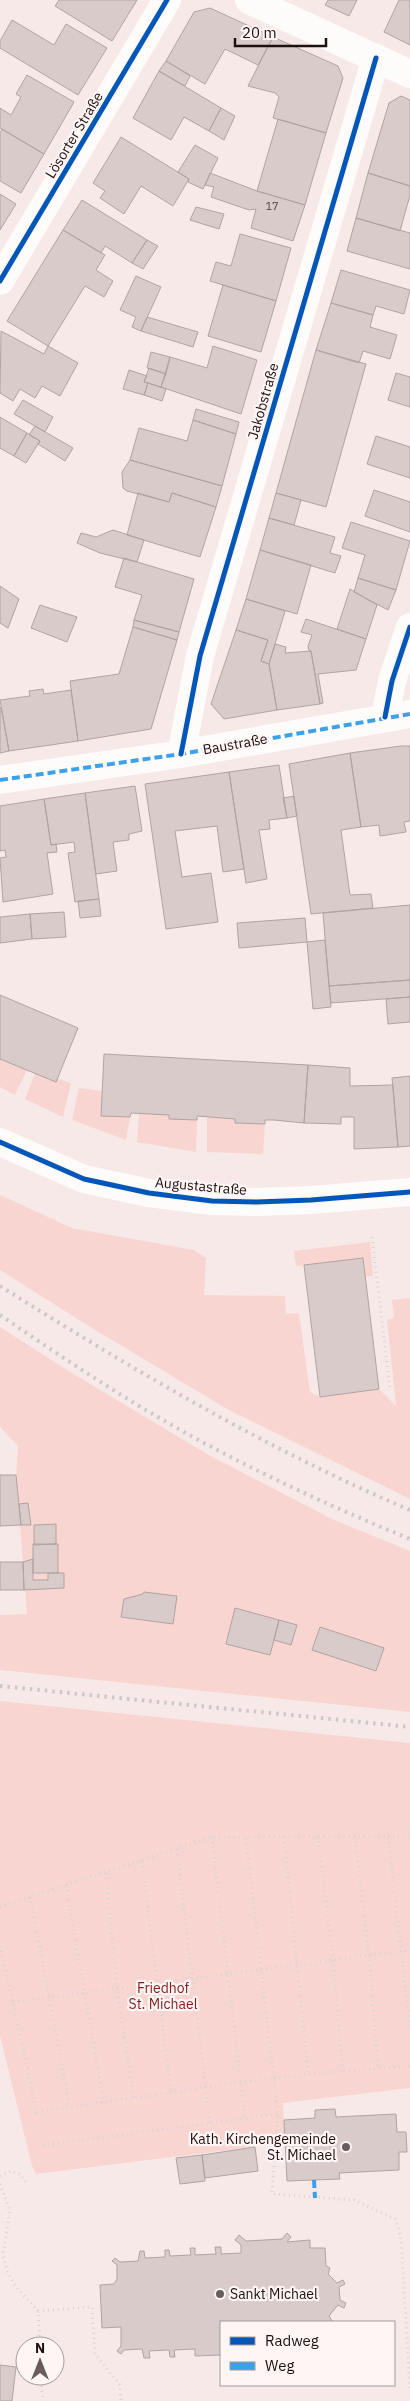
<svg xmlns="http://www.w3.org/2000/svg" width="410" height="2401" font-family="'IBM Plex Sans',sans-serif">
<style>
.green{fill:#f9d5d1}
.building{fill:#d9cbc9;stroke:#b0a3a1}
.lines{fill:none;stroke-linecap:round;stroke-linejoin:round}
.path{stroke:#d8d4d3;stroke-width:3;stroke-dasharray:1 4;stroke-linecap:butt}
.minor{stroke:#fefcfb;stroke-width:28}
.secondary{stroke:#fefcfb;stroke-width:28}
.rail{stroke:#ccc8c8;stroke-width:4;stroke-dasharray:2.5 5;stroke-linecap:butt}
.quiet{stroke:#3da1ea;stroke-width:4;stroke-dasharray:8 4;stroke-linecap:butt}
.cycleway-casing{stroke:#fef6f5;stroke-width:8}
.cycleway{stroke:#0057b8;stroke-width:5}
.poi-dot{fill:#695c5b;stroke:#fef6f5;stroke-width:2}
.labels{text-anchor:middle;stroke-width:4.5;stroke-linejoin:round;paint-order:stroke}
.number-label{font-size:11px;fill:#4c3f3e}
.street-label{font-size:14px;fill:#1d100f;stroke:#fef6f5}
.park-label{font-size:14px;fill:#8a171c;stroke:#fef6f5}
.poi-label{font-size:14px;fill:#1d100f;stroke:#fef6f5;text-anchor:end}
</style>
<rect width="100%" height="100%" fill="#f7e9e7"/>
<path class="green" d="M0,1059L27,1070L15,1095L0,1087Z
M35,1073L57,1078L71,1083L63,1117L25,1099Z
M79,1088L102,1091V1116L130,1117L126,1140L72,1120Z
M139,1113L169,1115V1119L197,1120L196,1152L137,1142Z
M207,1116L235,1119L236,1123L265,1124L263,1154L207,1152Z
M0,1195L72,1228L194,1250L206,1258L204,1295L285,1296L286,1314L299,1313L310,1392L320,1397L379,1389L396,1406L387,1320L394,1318L392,1300L410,1298V1499L227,1409L87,1325L0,1270Z
M370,1242L373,1276L364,1277L362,1258L296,1266L294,1251Z
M0,1327L67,1370L207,1454L332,1519L410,1551V1712L0,1670V1615L27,1614L16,1475L18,1446L0,1427Z
M0,1701L410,1743V2088L283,2103L285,2143L36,2174L32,2166L0,2036Z"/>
<path class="building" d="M59,0H137L112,41L55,6Z
M328,0H357L349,16L325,5Z
M399,0H410V45L384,32Z
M210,8L273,37L258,65L225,49L205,84L166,61L194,12Z
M12,20L54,45L66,24L107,48L78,95L0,48V41Z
M273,37L338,66L343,78L326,133L273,118L279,97L275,93L248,86Z
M166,61L190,76L185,86L159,71Z
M159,71L221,108L209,131L184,117L171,140L133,118Z
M27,75L74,102L44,154L0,128V108L11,115L21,97L16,94Z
M401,96L410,100V186L368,173L389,103Z
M221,108L235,116L224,140L209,131Z
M278,119L326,133L305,205L257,191Z
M2,129L44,154L21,193L0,181V133Z
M121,137L189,179L173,206L141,186L124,214L100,198L105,191L93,183Z
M195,145L218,158L203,189L188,182L189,179L178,172Z
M210,173L257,191L305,205L293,241L251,228L256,209L249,210L211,197L214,187L205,185Z
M368,173L410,186V195L400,231L356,218Z
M0,194L16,204L0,230Z
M82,200L147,240L132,263L105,246L101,253L63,230Z
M196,207L224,214L219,229L190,220Z
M356,218L410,233V269L347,251Z
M63,230L105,255L96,270L113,281L104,297L85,286L48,346L7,321Z
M240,234L291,248L276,301L210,281L216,262L231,266Z
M147,240L158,246L143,269L132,263Z
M341,270L410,290L404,314L376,306L373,315L331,303Z
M136,276L161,287L141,331L132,327L136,317L120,310Z
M223,285L276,301L261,352L208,336Z
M331,303L373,315L370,327L397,335L390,359L363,351L359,363L316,350Z
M147,317L198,332L193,347L141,331Z
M1,331L44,354L48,346L78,363L60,396L42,386L35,398L20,389L13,401L0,393Z
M213,346L257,360L241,414L161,387L170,357L207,368Z
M316,350L366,364L326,507L276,493Z
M151,352L170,357L166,374L147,368Z
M149,368L166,374L161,387L144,382Z
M129,370L147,376L144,382L148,383L144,395L123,389Z
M396,373L410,377V407L388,400Z
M148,383L166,389L162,401L144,395Z
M23,400L53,417L45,432L14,414Z
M196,409L239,422L236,434L193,420Z
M0,417L27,433L14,456L0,448Z
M193,420L236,434L222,486L130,460L139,428L187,441Z
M35,426L73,448L65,461L38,444L40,441L29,435Z
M27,433L40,441L26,463L14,456Z
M376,436L410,447V478L367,464Z
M130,460L222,486L216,507L172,493L169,502L127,491L123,488L122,472Z
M374,490L410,502V532L365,516Z
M138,493L169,502L172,493L216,507L200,557L127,535Z
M276,493L301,500L294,525L269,518Z
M269,518L335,537L330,553L341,556L335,573L260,550Z
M351,522L410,541L396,590L358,578L365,555L342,548Z
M113,530L144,540L137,562L100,553L77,543L81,533L96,537Z
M260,550L311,565L297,614L246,599Z
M124,558L194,579L179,632L134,620L142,595L115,587Z
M358,578L396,590L388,610L354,592Z
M0,586L19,599L8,628L0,623Z
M350,589L377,605L366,639L337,629Z
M246,599L285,611L269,664L261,661L268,640L236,630Z
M40,605L77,617L67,642L31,628Z
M306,619L366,639L356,670L318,674L323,703L320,704L311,651H309L308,646L312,635L301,632Z
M134,620L179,632L177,640L133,627Z
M133,627L177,640L151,729L78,741L70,681L119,674Z
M236,630L268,640L261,661L269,664L277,710L224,719L211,704Z
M275,644L286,647L285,653L311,651L320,704L277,710L269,664Z
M43,689L44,694L71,690L78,741L9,751L0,700L30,696L29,691Z
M1,707L9,751L0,753V708Z
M401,746H410V821L404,822L406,832L380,836L379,825L361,827L350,753Z
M350,753L361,827L341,830L350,895L371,894L373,908L311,914L289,764Z
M279,765L287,818L269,820L270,829L259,830L267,879L246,883L229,772Z
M229,772L244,869L223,872L217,826L175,831L182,877L211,873L218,922L166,929L145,784Z
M135,786L142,831L129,834V840L113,842L117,871L96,874L85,793Z
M85,793L99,899L75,902L68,853L75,852L74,842L51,845L44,799Z
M294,796L297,816L287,818L283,798Z
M44,799L51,845L56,844L57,852L47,853L53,894L3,902L0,858L6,857L5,850L0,851V806Z
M99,899L101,916L80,918L78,901Z
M410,905V980L329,986L323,913Z
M64,912L66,937L32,939L30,914Z
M30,914L32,939L0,943V917Z
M305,918L307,942L239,948L237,923Z
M325,940L331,1007L313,1009L307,942Z
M410,980V997L331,1003L329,986Z
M0,995L78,1028L56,1082L0,1059Z
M410,997V1022L388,1024L386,999Z
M104,1054L308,1065L304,1123L274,1120H265V1124L235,1123V1119L197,1116V1120L169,1119V1115L131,1113L130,1117L101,1116Z
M308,1065L350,1068V1086L393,1085L398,1147L354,1149V1117H341V1124L304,1123Z
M410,1076V1146L398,1147L392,1078Z
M363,1258L379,1389L320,1397L304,1265Z
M0,1475H16L21,1525L0,1526Z
M28,1503L31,1525H21L19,1504Z
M56,1524V1544L34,1545V1525Z
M33,1544H58V1573H33Z
M33,1559V1580H48V1573H64V1588L24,1590L23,1562Z
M0,1562H23L24,1590H0Z
M144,1592L177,1596L173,1624L121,1617L124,1599L143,1594Z
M235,1608L279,1620L270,1655L226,1644Z
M279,1620L297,1625L291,1645L274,1640Z
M320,1627L384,1648L376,1671L312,1650Z
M335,2109L336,2117L396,2114L397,2132H406L407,2152H399V2170L339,2173L340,2179L287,2181L284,2120L315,2118V2110Z
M255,2147L258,2171L205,2178L202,2155Z
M202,2155L205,2181L180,2184L176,2158Z
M287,2233L291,2237L287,2242L310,2240V2248H325L326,2266L330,2268L328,2274L337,2283L343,2280L345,2284L339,2287L340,2300L346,2303L344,2308L338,2305L329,2316L332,2321L331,2322H221V2355L195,2356V2349L174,2350L175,2357H170L169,2350L149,2351L150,2358H144L142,2349L124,2350L121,2354L117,2351L121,2346V2327L102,2328L100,2285L114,2284L117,2279V2265L112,2261L115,2258L120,2262L138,2261L140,2251H144L145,2258L165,2257V2250H169L170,2256L191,2255L190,2248H195V2255L216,2254L215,2247H221V2254L241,2253V2245L235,2240L239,2235L246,2241L282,2239Z
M0,2365L16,2367L12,2401H0Z"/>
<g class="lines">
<path class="path" d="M372,1237L390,1389
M318,1836L333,1960L343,2071
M355,1836L369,1955L378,2069
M388,1836L410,1835
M212,1837L245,2119
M284,1837L308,2074
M246,1838L278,2114L272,2194L354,2200L395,2219L401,2237L410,2388
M177,1849L210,2124
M142,1861L171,2092
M106,1873L117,1988L134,2098
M66,1885L104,2103
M30,1897L70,2108
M0,1907L212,1837L388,1836L410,2028
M0,1946L37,2112L241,2082L308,2074L410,2066
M13,2002L410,1950
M43,2145L278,2114
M0,2176L11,2171L19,2174L26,2182
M0,2184L10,2211L3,2254L7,2271L16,2287L38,2311
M40,2346L38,2311L92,2307L95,2354L120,2385L121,2401
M41,2376L43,2401"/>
<path class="minor" d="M249,0L410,74
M0,281L167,0
M385,717L392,681L410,627
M181,754L200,656L376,58
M0,780L181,754L410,714"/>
<path class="secondary" d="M0,1142L84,1179L149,1193L212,1201L257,1202L311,1200L410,1192"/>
<path class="rail" d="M0,1286C132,1369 266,1449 410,1510
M0,1315C68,1361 137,1408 210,1446C275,1481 342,1511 410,1539
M0,1686L410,1727"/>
<path class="quiet" d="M0,780L181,754L410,714
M314,2180L315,2198"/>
<g class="cycleway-casing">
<path id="cycleway" d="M0,281L167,0
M385,717L392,681L410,627
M181,754L200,656L376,58
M0,1142L84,1179L149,1193L212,1201L257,1202L311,1200L410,1192"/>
</g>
<use href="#cycleway" class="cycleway"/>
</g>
<g class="poi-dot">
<circle cx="346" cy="2147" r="5"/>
<circle cx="220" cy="2294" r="5"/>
</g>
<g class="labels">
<g class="number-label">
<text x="272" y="210">17</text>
</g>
<g class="street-label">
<text transform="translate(74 135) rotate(-59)" y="5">Lösorter Straße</text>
<text transform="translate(263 401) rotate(-74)" y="5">Jakobstraße</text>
<text transform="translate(235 744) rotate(-10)" y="5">Baustraße</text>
<text transform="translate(201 1186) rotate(5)" y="5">Augustastraße</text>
</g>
<g class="park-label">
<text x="163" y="1993">Friedhof<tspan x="163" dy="16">St. Michael</tspan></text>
</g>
<g class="poi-label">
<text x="336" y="2144">Kath. Kirchengemeinde<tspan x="336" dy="16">St. Michael</tspan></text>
<text x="230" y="2299" text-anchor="start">Sankt Michael</text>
</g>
</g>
<rect x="220" y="2321" width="175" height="65" fill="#fef6f5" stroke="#a49a99"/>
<rect x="230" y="2337" width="25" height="8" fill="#0057b8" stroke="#a49a99"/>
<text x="265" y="2346" font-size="15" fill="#1d100f">Radweg</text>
<rect x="230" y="2362" width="25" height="8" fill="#3da1ea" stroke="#a49a99"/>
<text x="265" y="2371" font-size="15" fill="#1d100f">Weg</text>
<g transform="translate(40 2361)"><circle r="24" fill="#fef6f5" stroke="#a49a99"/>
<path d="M0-4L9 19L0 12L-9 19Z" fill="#695c5b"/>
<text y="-8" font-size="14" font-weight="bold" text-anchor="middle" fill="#1d100f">N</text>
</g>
<path d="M235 38v8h91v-8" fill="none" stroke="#1d100f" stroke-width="2.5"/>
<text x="242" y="38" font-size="15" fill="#1d100f" stroke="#fef6f5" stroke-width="4" paint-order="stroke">20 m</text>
</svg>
